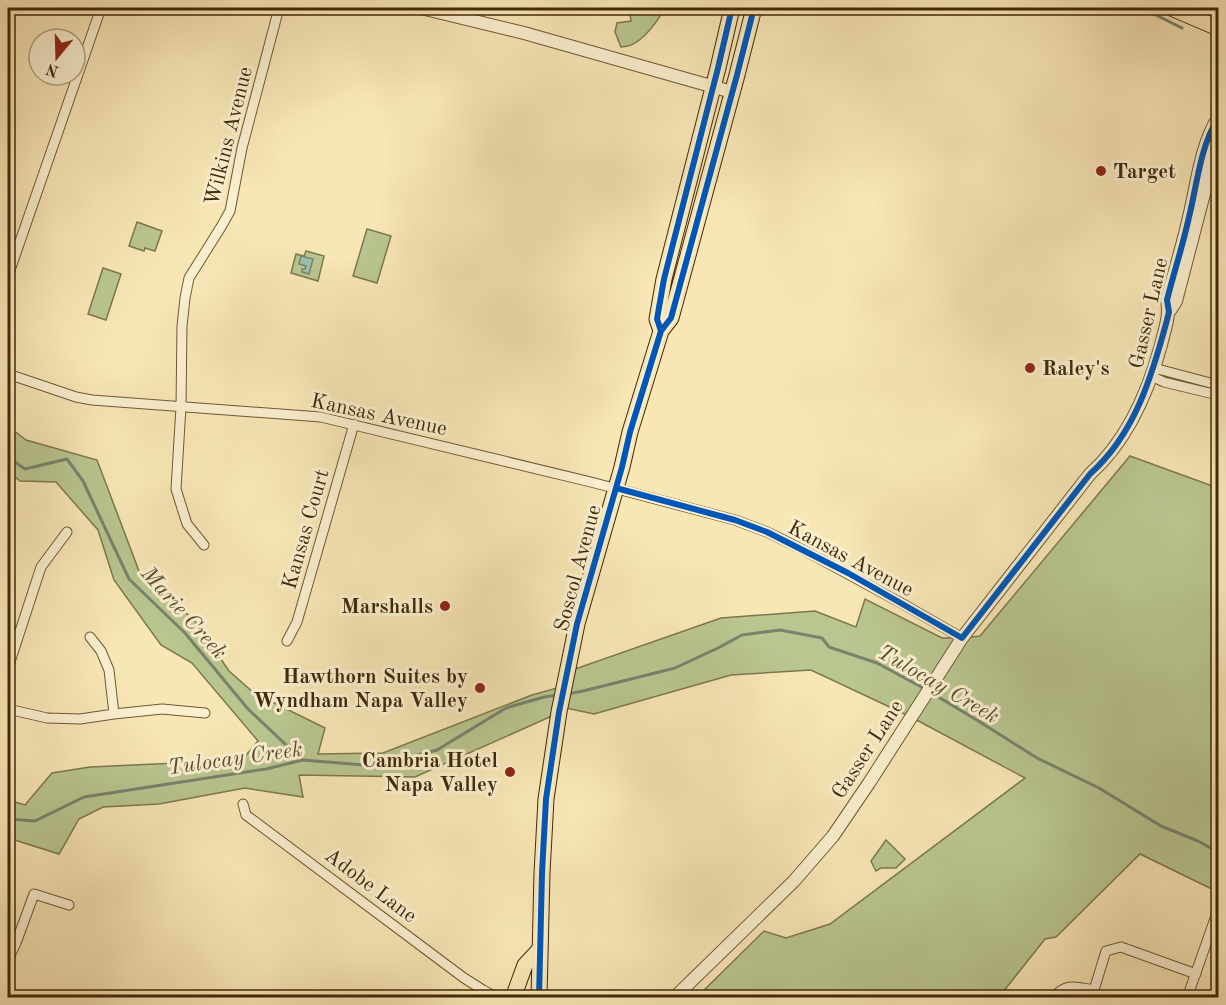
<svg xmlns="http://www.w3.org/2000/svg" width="1226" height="1005" font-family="'Old Standard TT',serif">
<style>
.green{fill:#b9c690;stroke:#7d784c;stroke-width:1.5}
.water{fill:#9dbfb0;stroke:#78836d;stroke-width:1.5}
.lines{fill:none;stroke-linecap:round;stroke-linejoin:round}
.stream{stroke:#78836d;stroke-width:3}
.minor-casing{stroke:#6f5833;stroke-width:11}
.tertiary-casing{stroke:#6f5833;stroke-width:14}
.primary-casing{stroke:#412908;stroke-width:17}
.minor{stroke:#faefcf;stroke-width:9}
.tertiary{stroke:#faefcf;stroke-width:12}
.primary{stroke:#f8e6b5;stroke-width:15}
.cycleway-casing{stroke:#faefcf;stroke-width:10}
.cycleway{stroke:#0057b8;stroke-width:6}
.poi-dot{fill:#8f2418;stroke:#faefcf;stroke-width:2}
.labels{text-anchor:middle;stroke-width:6;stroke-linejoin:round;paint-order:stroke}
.street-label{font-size:21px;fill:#412908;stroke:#faefcf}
.poi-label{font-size:21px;font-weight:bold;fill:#412908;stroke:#faefcf;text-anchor:end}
.water-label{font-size:22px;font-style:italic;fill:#584e32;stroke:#faefcf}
</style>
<rect width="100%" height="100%" fill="#f8e6b5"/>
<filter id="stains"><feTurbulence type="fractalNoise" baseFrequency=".00333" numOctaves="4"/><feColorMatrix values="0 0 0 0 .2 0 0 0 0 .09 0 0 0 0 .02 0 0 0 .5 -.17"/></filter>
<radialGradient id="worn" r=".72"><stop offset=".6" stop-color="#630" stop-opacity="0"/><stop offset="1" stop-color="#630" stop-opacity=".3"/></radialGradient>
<path class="green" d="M626,8H664C659,20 644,40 631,45C628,47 624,46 621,47L615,32L617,23L631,21L629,9Z
M137,222L162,231L155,251L145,248L144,251L129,246Z
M367,229L391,236L377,283L353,276Z
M306,251L324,256L318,281L291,273L296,254L304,256Z
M103,268L121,274L106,320L88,314Z
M8,426L26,440L97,460L139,571L195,621L229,671L254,693L325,728L318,754L383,753L532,695L557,688L552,716L415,777L299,775L303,797L245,788L159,804L103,807L79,819L59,854L8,838V800L25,805L52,773L90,767L242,760L258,741L192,663L161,645L114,580L98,530L56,482L20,481L8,471Z
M1130,456L1218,488V892L1140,854L1056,937L1045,939L999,997H697L764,931L786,938L830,924L1025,778L911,717L811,670L731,675L594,714L566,708L575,669L721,618L815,611L856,627L865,599L942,638H961L980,636Z
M886,840L905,859L896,868H881L876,871L871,861Z"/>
<path class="water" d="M301,256L313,259L309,274L302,272V269H305L306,266L299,264Z"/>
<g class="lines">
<path class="stream" d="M1154,14L1182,28
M8,457L25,469L67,459L83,481L129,579L185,633L248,709L302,760
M930,692L980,722L1037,758L1099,788L1161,826L1198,841L1218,852
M567,694L583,691L675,668L718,648L742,635L780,630L822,638L829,647L877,663L925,689
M8,819L35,821L84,797L266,769L303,760L376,766L437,750L506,708L544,697L557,695"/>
<g class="minor-casing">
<path id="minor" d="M462,18L465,8
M8,276L101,8
M1154,368L1218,385
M8,374L76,397L92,400L321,417L591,482L735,520L767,532L800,548L903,604L962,638
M1151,376L1164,382L1218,395
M204,545L187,524L176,489L181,407L182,326L185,298L189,278L221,227L230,211L242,148L279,8
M90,637L101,651L109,670L114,714
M287,641L297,622L354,424
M8,668L41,567L67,532
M8,709L47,718L80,719L114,714L162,709L205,713
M243,804L246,815L464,978L483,990L498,998
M8,960L16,943L34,894L69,905
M1094,990L1106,951L1121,947L1196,974
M1053,998C1067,982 1075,987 1094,990L1090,998
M1187,998L1218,910"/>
</g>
<g class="tertiary-casing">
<path id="tertiary" d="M421,8L524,33L732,92
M1169,312L1176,301L1212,163L1218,147
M674,998L794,881L833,836L869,783L962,638L1090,474C1127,441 1148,393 1161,345C1165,328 1170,317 1167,300C1174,272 1183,245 1189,217C1197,185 1200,147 1218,118"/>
</g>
<g class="primary-casing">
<path id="primary" d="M1171,8L1218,28
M1215,8L1218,9
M661,331L657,319L664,279L718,68L732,8
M513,998L525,965L539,950
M539,998L542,873L546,799L559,712L577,624L622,467L630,432L661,331L671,318L737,75L754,8"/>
</g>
<use href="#minor" class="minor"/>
<use href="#tertiary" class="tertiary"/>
<use href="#primary" class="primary"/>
<g class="cycleway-casing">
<path id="cycleway" d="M661,331L657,319L664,279L718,68L732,8
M616,488L735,520L767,532L848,573L962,638L1090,474C1135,434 1152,376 1167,320L1169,312L1167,300C1174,272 1183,245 1189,217C1197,185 1200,147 1218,118
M539,998L542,873L546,799L559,712L577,624L622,467L630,432L661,331L671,318L737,75L754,8"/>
</g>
<use href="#cycleway" class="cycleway"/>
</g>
<g class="poi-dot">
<circle cx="1101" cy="171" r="6"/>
<circle cx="1030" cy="368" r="6"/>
<circle cx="445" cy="606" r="6"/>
<circle cx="480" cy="688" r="6"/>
<circle cx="510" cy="772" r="6"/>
</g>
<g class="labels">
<g class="street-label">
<text transform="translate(228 136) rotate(-76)" y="7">Wilkins Avenue</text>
<text transform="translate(1148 313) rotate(-77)" y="7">Gasser Lane</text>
<text transform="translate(379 414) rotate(12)" y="7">Kansas Avenue</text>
<text transform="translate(305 529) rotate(-74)" y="7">Kansas Court</text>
<text transform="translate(851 558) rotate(28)" y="7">Kansas Avenue</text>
<text transform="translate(577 568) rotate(-75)" y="7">Soscol Avenue</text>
<text transform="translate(867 749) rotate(-57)" y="7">Gasser Lane</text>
<text transform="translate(371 885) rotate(37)" y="7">Adobe Lane</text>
</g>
<g class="poi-label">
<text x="1113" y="178" text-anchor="start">Target</text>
<text x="1042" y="375" text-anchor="start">Raley's</text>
<text x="433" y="613">Marshalls</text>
<text x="468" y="683">Hawthorn Suites by<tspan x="468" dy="24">Wyndham Napa Valley</tspan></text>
<text x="498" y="767">Cambria Hotel<tspan x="498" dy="24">Napa Valley</tspan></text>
</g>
<g class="water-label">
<text transform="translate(185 612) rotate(48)" y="8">Marie Creek</text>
<text transform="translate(939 683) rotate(30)" y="8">Tulocay Creek</text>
<text transform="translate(235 757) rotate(-8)" y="8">Tulocay Creek</text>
</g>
</g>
<rect width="1226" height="1005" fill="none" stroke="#f8e6b5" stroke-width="30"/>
<rect x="9" y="9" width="1208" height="987" fill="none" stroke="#412908" stroke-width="3"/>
<rect x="15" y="15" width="1196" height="975" fill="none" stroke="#412908" stroke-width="1.5"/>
<g transform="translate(57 57) rotate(199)"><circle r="28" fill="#faefcf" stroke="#b0a07f" stroke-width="1.5"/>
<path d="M0-4.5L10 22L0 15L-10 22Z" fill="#8f2418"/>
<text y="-9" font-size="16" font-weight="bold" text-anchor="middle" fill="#412908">N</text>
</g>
<rect width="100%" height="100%" filter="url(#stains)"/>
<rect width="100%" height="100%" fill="url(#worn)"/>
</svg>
